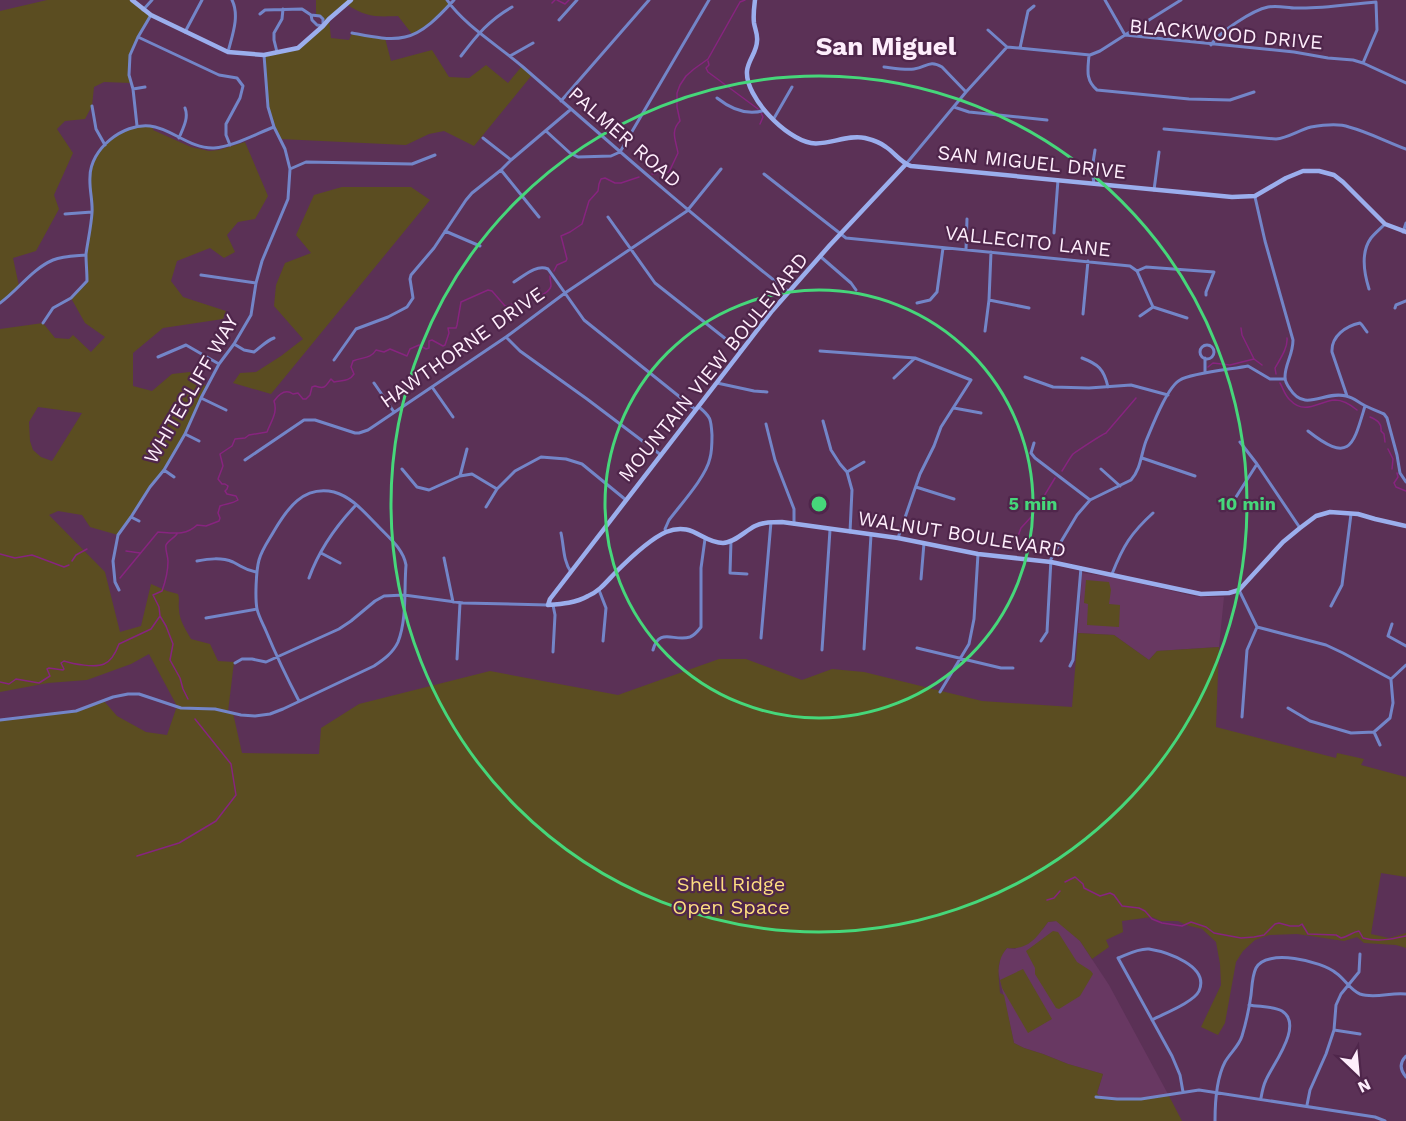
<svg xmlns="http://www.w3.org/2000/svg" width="1406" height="1121" font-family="'Work Sans',sans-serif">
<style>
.built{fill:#683862}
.green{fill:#5b4d21;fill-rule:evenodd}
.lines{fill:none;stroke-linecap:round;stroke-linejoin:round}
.stream{stroke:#87247f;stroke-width:1.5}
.street{stroke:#7385c8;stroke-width:3}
.secondary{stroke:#9baeed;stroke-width:4.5}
.ring{fill:none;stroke:#46d77a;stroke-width:3}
.labels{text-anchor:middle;stroke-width:4.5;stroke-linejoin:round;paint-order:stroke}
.street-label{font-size:20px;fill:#feeefc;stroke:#4f264b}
.park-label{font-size:20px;fill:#fede80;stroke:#4f264b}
.district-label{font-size:26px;font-weight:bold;fill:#feeefc;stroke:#4f264b}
.centre{fill:#46d77a;stroke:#4f264b;stroke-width:3}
.ring-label{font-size:18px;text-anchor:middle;font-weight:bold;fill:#46d77a;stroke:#4f264b;stroke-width:4.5;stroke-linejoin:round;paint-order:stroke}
</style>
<rect width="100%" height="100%" fill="#5b3156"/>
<path class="built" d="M1082,573L1113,577L1193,596L1203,597H1224L1219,647L1157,651L1149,660L1114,635L1078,633Z
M1057,921L1080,941L1109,985L1169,1096L1141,1099L1096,1097L1103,1074L1068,1064L1043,1054L1024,1048L1014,1043L998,971L1001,955L1007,948L1015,949L1043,929L1048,922Z"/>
<path class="green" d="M47,0H132L151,15C139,38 124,56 131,83L104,82L94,87L92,106L85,119L65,121L57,129L73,153L54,195L59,209L36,251L13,258L19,286L0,303V11Z
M316,0H447L450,4L423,29L412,34L398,16C375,17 366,17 346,4L329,19L331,38L349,40L352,33L385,38L391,61L432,50L449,77L469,78L486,65L508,83L522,66L532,75L474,146L444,131L429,134L406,145L280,139L268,107L264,55L298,48L323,26V19L316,15Z
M137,126H153V130L191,147L209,151L219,150L245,142L268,196L255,219L238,222L227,235L235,252L224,258L210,248L177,261L171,281L183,297L226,311L223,319L163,328L133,353V386L152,391L172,374L190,372L207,387L185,434L164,470L150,487L118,535L90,527L82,515L58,511L49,515L105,572L120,632L141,626L151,584L167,591L178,594C180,600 178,603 179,609C179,620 186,630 191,639L210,644L218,661L234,662L228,712L233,713L242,753L319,754L321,728L359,704L490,671L618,695L719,659H746L802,680L832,669L864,672L982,701L1072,707L1078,633L1114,635L1149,660L1157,651L1219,647L1216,727L1336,758L1337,753L1364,759L1361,765L1406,777V877L1381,873L1371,934L1389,938L1406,933V948L1396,945L1364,943L1357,937L1344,941L1297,934L1269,935L1255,940L1243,951L1236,962L1225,1023L1218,1035L1201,1027L1221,985L1220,964L1216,942L1202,929L1186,925L1178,921H1161L1152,917L1122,921L1123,932L1106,940L1109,947L1092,959L1080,941L1056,921L1048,922C1036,938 1029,950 1007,948C995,962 999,976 1000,993L1004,995L1014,1043L1024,1048L1043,1054L1068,1064L1103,1074L1097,1093L1101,1098L1117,1099L1169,1096L1182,1121H0V720L76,711L103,700L117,716L146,732L167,735L177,706L149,654L131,664L87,680L48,683L0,692V329L43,323L55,338L69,339L73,335L91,352L105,337L85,323L71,298L87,281L86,255L92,212L90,175L93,159L105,145L119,134ZM38,407L82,413L52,461L41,457L33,450L30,441L29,422Z
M342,187H411L430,200L271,394L233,383L240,373L256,372L281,356L303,339L274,306L276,285L285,263L311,253L296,235L314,195Z
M1086,580L1109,582L1111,590L1109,604L1120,605L1119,627L1087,625L1088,604L1084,603Z
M1053,931L1058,932L1077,962L1091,971L1093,974L1080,996L1059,1009L1056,1008L1035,974V968L1026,951Z
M1023,969L1052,1019L1028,1033L1002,988L1000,980Z"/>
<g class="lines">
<path class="stream" d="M557,0L565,4L569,0
M552,3L555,0
M708,61L709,65L706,68L708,72L758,109
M760,124L763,117L761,113
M652,174L669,172L678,153C676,141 670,131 680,121L677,107V93L680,85L686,76L694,69L708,59L740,2L745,0
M554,271L557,265L566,261L567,259L561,236L570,232L582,224L589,201L598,191L599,184L601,179L605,178L615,183H621L639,177
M1241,328L1242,335L1254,359
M1208,367L1213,363L1230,365L1254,359L1262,365
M1276,374L1275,368C1280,359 1288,348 1287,338
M1280,383C1283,388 1285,396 1290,400C1305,416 1319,401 1335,400C1344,400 1351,405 1357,410
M1370,417C1377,420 1382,423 1381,431L1384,434L1385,442
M1388,449L1393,459L1392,469
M1062,471C1066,465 1069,459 1073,454C1077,451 1101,435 1106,433L1136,398
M1397,473L1398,477L1394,483L1396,487L1406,491
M177,534C174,538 168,541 166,545C165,550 168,556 168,561C168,572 166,580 162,591L153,595L159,607L160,616L166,626L173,644L170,660L180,678L183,689L188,699
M1018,536L1021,528L1032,516L1055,478
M126,551L140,553
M0,554L15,558L32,555L64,567L69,565
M72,561L76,555L87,549
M120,578L158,532C173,533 186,536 197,525L206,526L219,521L220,518L218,513L220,506C227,503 232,504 238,500L236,496L227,494L225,491L227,489L228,486L225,484H222L218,479L223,466L220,454L232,446L235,439L245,438L249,435L267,432C271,421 278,413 274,401C279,394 286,389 293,394L298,393L303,399H306L310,395L312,387L315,386C326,390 326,385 331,379L334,382C342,380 349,382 354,374L351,367L353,361C362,357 371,359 376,350L384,352L390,349L407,356L410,349L419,345L426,349L429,348V341L432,340L443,346L445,345L449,333L448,328H456L457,325L461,302L488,290L492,291L505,306C515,304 549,297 551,286C551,283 550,280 550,276
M0,682L9,684L16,679L39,683L50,676L47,669L49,668L63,670L64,669L61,663L64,661C73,664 95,668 104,664C112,661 116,652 119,644L151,629L160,616
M137,856L179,843L216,821L236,795L231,764L195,719
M1065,882L1075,877L1083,884L1084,888L1100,896L1110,893L1114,895L1122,906L1139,908L1145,911L1152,919L1162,923L1182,926L1191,922L1206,927L1214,933L1241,938L1254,937L1264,935L1275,924L1279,923L1290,926H1299L1302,924L1308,934L1336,935L1341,938C1348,937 1352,932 1359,931L1363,938C1378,942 1392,939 1406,936
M1047,900L1054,898L1060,891"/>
<path class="street" d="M447,0C465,26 499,46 523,67C610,143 697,220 789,292
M1105,0L1125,35L1181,0
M143,10L152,0
M260,14L265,10L302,9L311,15L320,16L323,19V26L317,25L312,20L311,15
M559,20L577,0
M988,30L1007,47
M185,32L202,0
M352,33C368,36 389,41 405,37C424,33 441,14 454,0
M138,37L219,75L237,78L243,86L240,98L226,124V135L230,145
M1211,45C1219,32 1253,10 1268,7C1278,5 1287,8 1296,8C1322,9 1350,4 1376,2
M1007,47L1090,55L1100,51L1125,35L1294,52L1328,58L1353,60L1363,63L1406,83
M1020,48L1028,11L1034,6
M228,52C232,36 240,16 232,0
M277,52L274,40V33L282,19L283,9
M1089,55C1088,69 1085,80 1097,90L1189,99L1230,100L1254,92
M461,56C477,35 489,20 512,7
M510,56L533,43
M1363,63L1377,30L1376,2
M884,67C893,68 904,70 914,69C926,68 929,59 942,67L966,92
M133,89L145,87
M717,98C731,109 748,116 765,110
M561,101L649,0
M92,106L96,129L105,145
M954,107L969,112L1047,120
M773,120L792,87
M137,126L133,89L129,75L130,55L138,37L151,15
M1164,129L1276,139C1288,138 1299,130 1311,127C1323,125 1338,123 1349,127C1368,132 1387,142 1406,149
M546,131L570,153L578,157L611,156L620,152L709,0
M179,138C183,128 189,118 185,108
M483,138L511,160
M906,164L966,92L1007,47
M290,169L306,162L412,164L435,155
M501,170L539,217
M764,174L846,238L1130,266L1137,271L1153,307L1187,318
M1094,184L1092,169L1095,150
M1154,190L1159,152
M1255,197L1265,241L1293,340C1293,355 1285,364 1285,377C1285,381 1287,385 1290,389C1305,413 1325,390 1346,396C1352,397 1357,401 1362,404C1369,408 1377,411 1384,414L1387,418L1397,455L1400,473L1406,482
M65,214L92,212
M608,217L655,283L741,351
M445,231L480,246
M1403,232L1406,223
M1054,233L1058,180
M966,249L967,219
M821,257L851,283L856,290
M1137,271L1146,267L1214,272L1206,292V295
M201,275L256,283
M514,282C524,276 536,264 548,269L584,320L696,410
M1369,289C1364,273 1360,253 1371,238C1375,233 1380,229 1385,224
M989,300L1029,308
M0,303C18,290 32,269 53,260C63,256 75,256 86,255
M917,303L930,300L937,292L943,248
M1395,308L1396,305L1406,301
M1083,314L1088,261
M1140,316L1153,307
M43,323L53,308L71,298L87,281C87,272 86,263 86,254C88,240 91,227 92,213C93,201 89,189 90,177C90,149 123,123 150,126C171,128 190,149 214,148C232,147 256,134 274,127
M985,331L989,300L991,252
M506,337L520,351L587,399L661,455
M234,344L244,350L254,352C261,347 266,341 274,338
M1200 352a7 7 0 1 1 14 0a7 7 0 1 1-14 0Z
M820,351L915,358L971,380L941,427L934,446L920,474L898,538
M158,357L186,345L219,364
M1082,358C1098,364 1104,369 1108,387
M1205,358V373
M334,360L356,329L388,317L407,307L413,298L410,279L411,275L434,248L466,200L472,193L501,170L511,160L570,110
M1025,377L1053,387L1089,388L1131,385L1168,395
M894,378L915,358
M374,383L394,412
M717,383L754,391L767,392
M432,387L453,417
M1347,396L1332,352C1331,336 1346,326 1360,323L1362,325L1367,332
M201,398L226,410
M954,408L981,413
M823,421L831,450L840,464L847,472L852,490L850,532
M766,424L775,460L794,509V524
M1308,431C1350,464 1353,446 1365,406
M185,434L199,441
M1240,442L1257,464L1300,528
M1034,443L1031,453L1035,458L1090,500
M467,449L460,476L472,474L497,489
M1142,458L1195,476
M245,460L304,420H315L355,433H359L368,430L506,337L565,293L687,211L721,169
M402,469L417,487L429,490L460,476
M1101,469L1120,486
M164,470L174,477
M847,472L864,462
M916,487L954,499
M1236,497L1257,464
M486,507L497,489L515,471L541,457L566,459L582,464L626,500
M131,517L139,521
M666,532L665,529L669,520C681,504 706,477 710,458C712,451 712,443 712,435C711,419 711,417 699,407
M561,533C564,546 563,561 571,572
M731,541L730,573L747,574
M321,553L340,563
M444,558L453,602
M197,561C208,559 221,557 233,562C243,567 245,570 256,572
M1112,574C1123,546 1131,533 1153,513
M309,578C319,550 336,526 356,505
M921,579L924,543
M119,590L115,582L113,561L118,535L131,517L150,487L164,470L185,434L201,398L219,364L234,344L251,315L256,283L262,261L288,199L290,169L285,149L274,127L268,107L264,55
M599,590L606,608L603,641
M1239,590L1257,627L1326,645L1343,653L1391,679L1406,665
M1331,606L1342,585L1351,514
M206,618L257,609
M1392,624L1388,636L1406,646
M761,638L771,522
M1041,641L1047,632L1051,559L1053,555L1077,515L1090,500L1131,480C1141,469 1141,454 1146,441C1152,427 1167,387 1180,380C1191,373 1233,369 1248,366L1270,379H1285
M917,648L1001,668H1013
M864,649L871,535
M653,650C659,627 674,642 690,637C695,635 698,631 701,627V568L705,539
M822,650L830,530
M553,652L555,615L553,605
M457,659L460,603
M235,663L242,659H252L266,662L339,629L351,621L375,601L384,596L404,595L463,603L548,605
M1070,666L1073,660L1081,568
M940,692L969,644L974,619L978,554
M1288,708L1310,721L1351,733L1374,732L1390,718L1393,703L1391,680
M1242,717L1247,650L1257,627
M0,720L76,711L113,697L128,694H139L181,708L215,709L241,715L255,716L270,714L283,709L374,666C383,660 393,653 398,642C407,619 404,590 406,565C403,548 388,537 377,525C364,512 352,497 334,492C303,485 287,509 274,531C269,540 262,549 259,560C256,571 255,598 257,609C259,617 263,624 266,631C276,655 287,678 299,701
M1374,732L1380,745
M1249,1005C1259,1007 1274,1006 1282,1011C1304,1025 1273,1064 1266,1080C1263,1086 1262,1092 1261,1098
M1152,1020C1163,1014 1194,1002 1199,991C1210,966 1167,952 1149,949C1139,948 1128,954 1118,958L1172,1056L1180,1075L1183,1092
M1334,1030L1360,1034
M1406,1056C1399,1063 1400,1070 1406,1077
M1096,1097L1117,1099H1141L1199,1090L1375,1117L1385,1121
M1307,1105L1310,1090L1326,1054L1334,1030L1336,1005L1341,994L1359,972L1360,954
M1215,1121C1215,1103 1216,1079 1225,1062C1230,1053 1239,1046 1242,1036C1246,1023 1249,1009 1251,995C1252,987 1252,976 1256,968C1266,948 1322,961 1336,973C1345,979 1350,990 1360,994C1375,999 1391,992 1406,994"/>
<path class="secondary" d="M132,0L151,15L228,52L264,55L298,48L323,26L329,19L351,0
M755,0C754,8 753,15 754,23C755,29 758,35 757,41C757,52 748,60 747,71C745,97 786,139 811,143C828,146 847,134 865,138C873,140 880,142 886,147C895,153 901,163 911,166L1232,197L1255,196L1286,178L1303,171H1319L1334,175L1343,182L1385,224L1406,232
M906,164L830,245L772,311L550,599L548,605C562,604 576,603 588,596C600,591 607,581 616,572C628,560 650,539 666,532C693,521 702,543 723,543C734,543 745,531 755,526C764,522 772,522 782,522L898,538L978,554L1051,562L1201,594L1229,593L1239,590L1283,542L1300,528L1316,516L1330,512L1358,514L1375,519L1406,526"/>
</g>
<g class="ring">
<circle cx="819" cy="504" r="214"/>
<circle cx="819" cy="504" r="428"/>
</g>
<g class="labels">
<g class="street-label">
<text transform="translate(1226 34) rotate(5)" y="7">BLACKWOOD DRIVE</text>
<text transform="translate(625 137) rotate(41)" y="7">PALMER ROAD</text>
<text transform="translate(1032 162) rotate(6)" y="7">SAN MIGUEL DRIVE</text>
<text transform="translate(1028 241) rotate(6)" y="7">VALLECITO LANE</text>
<text transform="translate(462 347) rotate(-35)" y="7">HAWTHORNE DRIVE</text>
<text transform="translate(713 367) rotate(-51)" y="7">MOUNTAIN VIEW BOULEVARD</text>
<text transform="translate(191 389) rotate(-60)" y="7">WHITECLIFF WAY</text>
<text transform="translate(962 534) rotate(9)" y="7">WALNUT BOULEVARD</text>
</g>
<g class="park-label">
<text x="731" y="891">Shell Ridge<tspan x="731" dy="23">Open Space</tspan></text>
</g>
<g class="district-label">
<text x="886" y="55">San Miguel</text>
</g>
</g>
<circle cx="819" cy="504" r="9" class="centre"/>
<g class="ring-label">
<text x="1033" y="510">5 min</text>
<text x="1247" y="510">10 min</text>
</g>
<g transform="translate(1358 1073) rotate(154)" stroke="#4f264b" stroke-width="4.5" paint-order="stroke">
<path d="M0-4.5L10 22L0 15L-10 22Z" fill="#feeefc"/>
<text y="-9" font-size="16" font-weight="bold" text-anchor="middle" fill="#feeefc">N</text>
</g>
</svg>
